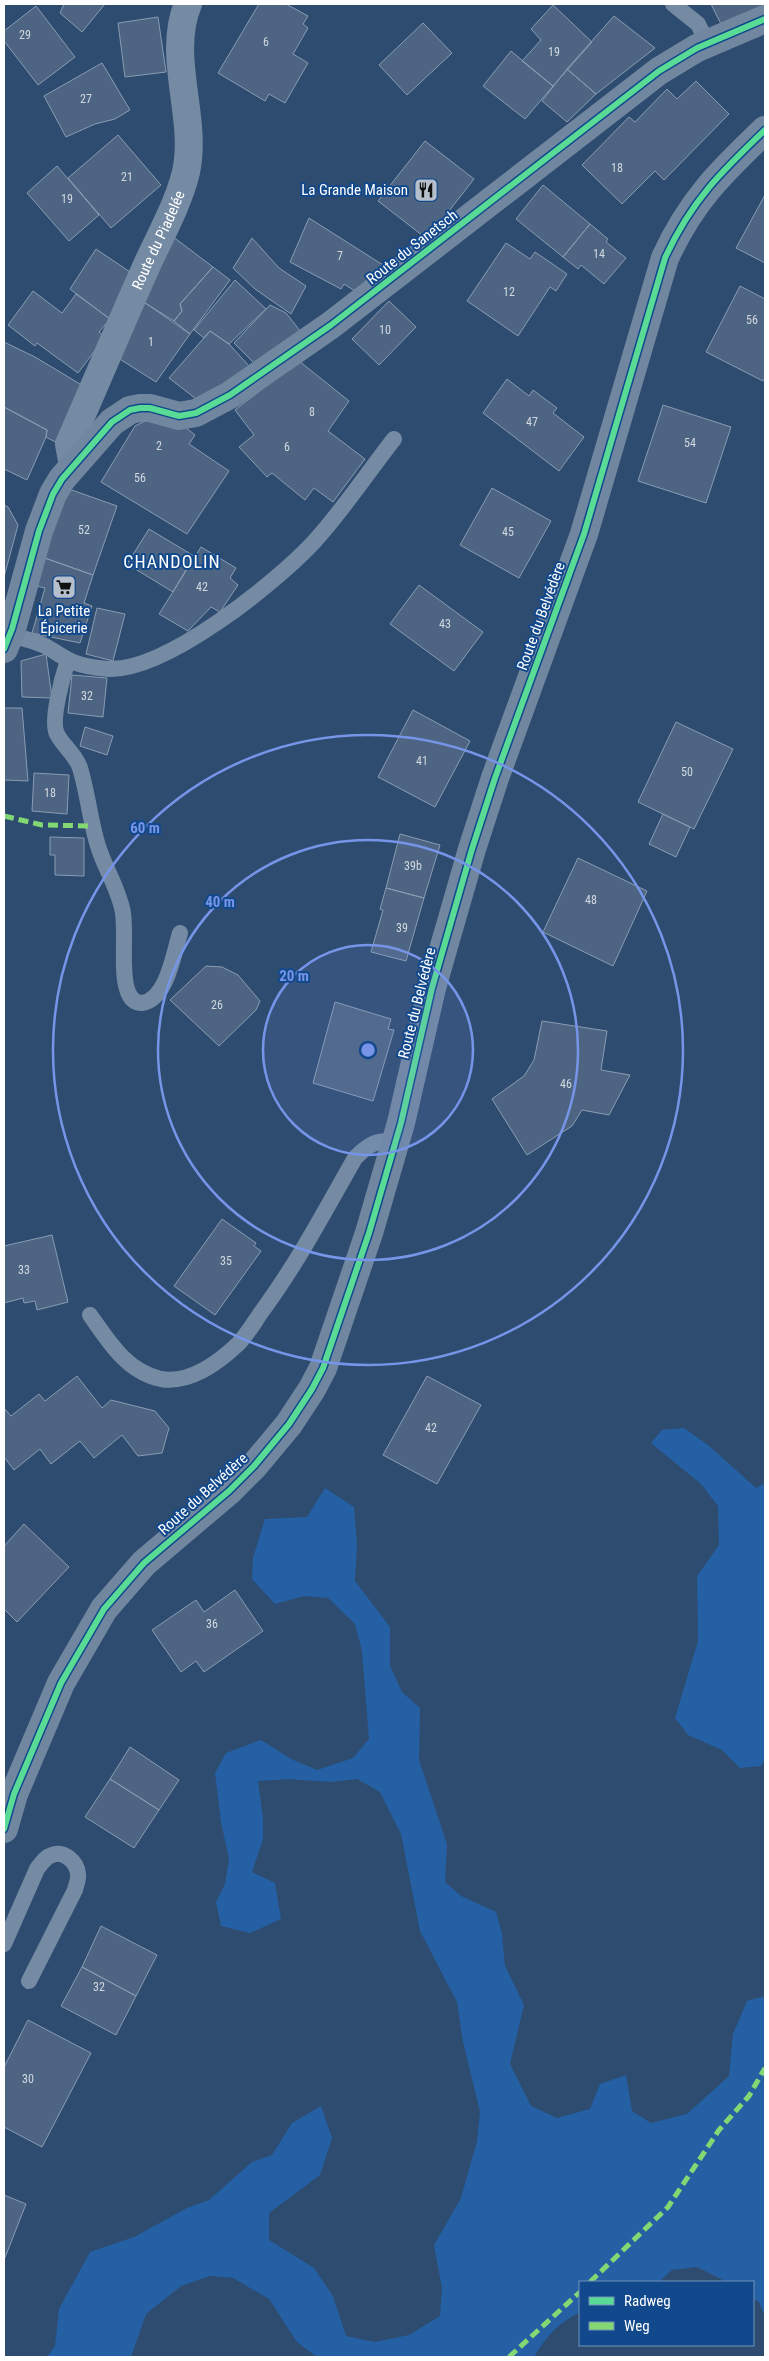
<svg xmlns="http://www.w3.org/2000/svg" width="769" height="2361" font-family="'Roboto Condensed',sans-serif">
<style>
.green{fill:#2460a3}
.building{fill:#4d6582;stroke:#899cb3}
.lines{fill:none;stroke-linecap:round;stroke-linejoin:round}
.lane{stroke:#758ba4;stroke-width:16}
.street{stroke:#758ba4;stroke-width:28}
.secondary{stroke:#7187a0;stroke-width:28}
.quiet{stroke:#83d873;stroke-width:5;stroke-dasharray:10 5;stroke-linecap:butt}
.cycleway-casing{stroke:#12498c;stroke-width:9}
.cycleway{stroke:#5adb95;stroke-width:6}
.ring{fill:none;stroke:#7795e8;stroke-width:2.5}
.labels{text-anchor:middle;stroke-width:4;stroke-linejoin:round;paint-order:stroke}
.number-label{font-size:12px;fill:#d2d8e0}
.poi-label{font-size:15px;fill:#fff;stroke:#12498c;text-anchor:end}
.street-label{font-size:15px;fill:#fff;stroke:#12498c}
.quarter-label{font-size:18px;letter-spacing:1px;fill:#fff;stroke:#12498c}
.centre{fill:#7795e8;stroke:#12498c;stroke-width:2.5}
.ring-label{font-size:15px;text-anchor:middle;font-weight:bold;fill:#7795e8;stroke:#12498c;stroke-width:4;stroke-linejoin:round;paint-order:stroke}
</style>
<rect width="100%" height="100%" fill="#2e4c70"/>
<path class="green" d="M684,1428L708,1445L756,1488L765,1483V1759L761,1766L740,1768L722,1750L688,1735L675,1718L698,1641L697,1576L719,1545L718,1506L701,1484L651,1443L662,1430Z
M325,1488L354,1507L357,1545L355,1581L390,1627V1666L402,1692L420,1708L419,1760L447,1844L445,1882L461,1896L496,1912L502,1934L505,1966L524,2005L510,2064L531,2106L557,2118L590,2109L600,2084L626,2075L632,2111L651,2123L687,2114L729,2076L733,2034L747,2001L765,1996V2317L759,2302L753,2298V2282H727L697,2267L672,2270L659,2282H580V2312C559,2323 546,2336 534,2357H317L297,2342L269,2299L233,2278L210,2276L181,2286L146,2314L131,2357H47L55,2346L59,2309L90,2252L134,2237L187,2208L209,2200L252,2162L272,2155L292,2123L321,2106L332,2138L320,2175L269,2213V2240L314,2268L333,2296L346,2336L375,2342L409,2335L440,2316L442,2288L434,2245L461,2198L477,2141L480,2112L463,2042L457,2002L420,1931L401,1834L380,1792L357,1779L330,1782L289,1779L258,1781L263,1818V1839L252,1872L275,1883L281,1919L250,1933L221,1926L216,1902L225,1884L229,1859L221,1822L215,1773L226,1753L261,1740L291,1759L317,1770L353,1758L369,1739L362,1651L355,1624L328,1598L304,1596L275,1604L252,1579L253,1558L265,1519L307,1517Z"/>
<path class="building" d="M64,4H105L82,32L60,13Z
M259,4H286L308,16L303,24L308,28L293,54L308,63L285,103L269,94L265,101L218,73Z
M711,4H765V10L722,26Z
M553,5L592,42L553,86L522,61L541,40L531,29Z
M36,6L75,57L38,85L4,41V31Z
M614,16L655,48L596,94L567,69Z
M158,17L166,72L125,77L118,23Z
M423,23L452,53L407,95L379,65Z
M511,51L553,86L525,119L483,86Z
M102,63L130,110L115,119L95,124L66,137L44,96Z
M567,69L596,94L567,122L542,101Z
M696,81L729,114L664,180L655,171L622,204L582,165L629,117L635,122L667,89L677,99Z
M118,135L161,185L111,228L68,178Z
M425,141L474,179L427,239L378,201Z
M57,166L99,215L69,241L27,193Z
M543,185L590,224L563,257L516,219Z
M765,195V263L736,248Z
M309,218L383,265L355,291L344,284L341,289L290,262Z
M590,224L608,239L606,242L626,258L604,284L581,265L578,269L563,257Z
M172,236L213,267L180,304L182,311L174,321L137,298Z
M252,238L279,268L306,286L291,314L255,289L233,268Z
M506,243L530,259L535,252L567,274L556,291L550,287L518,336L467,301Z
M96,249L136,276L110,319L70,289Z
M213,267L230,280L190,334L174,321L182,311L180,304Z
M235,280L266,309L229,344L210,331L204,338L194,330Z
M740,286L765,299V377L763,381L706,352Z
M33,291L62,313L76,294L110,319L99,332L105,337L78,373L37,343L35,346L8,325Z
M141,300L190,334L156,382L115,356Z
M389,301L416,327L379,365L352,339Z
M270,305L286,313L301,332L256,365L234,343Z
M210,331L229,344L250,367L200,402L169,378Z
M4,342L35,357L85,387L61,445L46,437L47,430L4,407Z
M299,361L349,401L328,431L365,459L333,502L314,488L305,500L272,473L267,477L239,447L254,435L235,410Z
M507,379L529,396L533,390L557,408L553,413L584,437L559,471L483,413Z
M663,405L731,427L706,503L638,481Z
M4,407L47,430L46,437L27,480L4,469Z
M147,420L185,427L195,435L189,444L229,471L187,534L101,482L135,426Z
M66,488L117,506L93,575L39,556Z
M492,488L551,521L519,578L460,545Z
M4,505L8,507L18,525L4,577Z
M149,529L194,556L173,592L127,564Z
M201,547L236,568L230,578L238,585L220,612L211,607L188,631L159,614Z
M39,556L93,575L84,603L92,606L80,643L32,633L45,588L32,585Z
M419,585L483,632L454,671L390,624Z
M97,608L125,614L113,661L86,654Z
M46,654L52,698L22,697L21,661Z
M72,675L107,678L103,717L68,713Z
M4,708H22L28,781L4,780Z
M413,710L470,741L435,807L378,777Z
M676,722L733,749L694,829L638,802Z
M85,727L113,736L107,755L80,746Z
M34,773L69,775L67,814L32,811Z
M663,814L690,827L676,857L649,844Z
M400,834L440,845L424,898L386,888Z
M50,837L84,838V876L55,875V855H50Z
M578,858L647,891L613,966L543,932Z
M386,888L424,898L406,961L371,952L383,910L380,909Z
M206,966L222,967L238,975L260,1001L256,1010L219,1046L170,1000Z
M335,1002L391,1019L388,1029L394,1030L373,1101L313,1083Z
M542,1021L607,1031L601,1070L630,1075L609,1115L582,1110L572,1126L527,1155L492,1099L524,1076L534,1060Z
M222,1219L256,1243L254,1246L261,1251L215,1315L174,1286Z
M52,1235L68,1302L37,1310L35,1301L24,1303L23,1298L4,1303V1246Z
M77,1376L102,1408L111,1400L155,1411L169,1428L162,1453L138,1456L122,1435L94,1458L80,1441L51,1464L40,1449L14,1470L4,1457V1408L11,1416L39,1394L45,1401Z
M427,1376L481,1405L437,1484L383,1455Z
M24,1524L69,1567L17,1622L4,1609V1546Z
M235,1590L263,1631L204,1672L196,1661L181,1672L152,1630L196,1600L204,1612Z
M130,1747L179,1780L159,1810L110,1779Z
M110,1779L159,1810L134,1848L85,1817Z
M101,1926L157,1955L136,1996L82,1967Z
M82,1967L136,1996L116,2035L61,2006Z
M28,2020L91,2053L42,2147L4,2127V2067Z
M4,2195L26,2204L4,2260Z"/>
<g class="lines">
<path class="lane" d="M673,4L698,24L708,44
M10,635C21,638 32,640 43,645C52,649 60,656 69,660C80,666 96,668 109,669C166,671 274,584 312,544C341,513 368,472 394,439
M68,660C63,675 50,721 57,734C63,746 76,755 80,768C88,794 90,821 98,846C105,869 119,889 123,913C126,934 121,972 127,989C129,996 133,1003 142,1003C167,1000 174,952 180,933
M90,1315C109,1342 127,1372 161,1379C190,1384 219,1362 238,1344C248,1334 256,1319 265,1307C299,1260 326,1209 355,1158C368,1145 376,1139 395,1142
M4,1944L37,1869C41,1864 45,1857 52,1855C64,1850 77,1862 78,1874C79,1879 76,1885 75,1890L29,1981"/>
<path class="street" id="s1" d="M73,466L69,444C95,385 120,325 146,267C160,236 178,205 186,172C198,118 166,57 188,4"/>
<path class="secondary" d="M4,649L12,629L39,531L53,494L62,479L112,422L130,410L140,408H150L179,416L196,413L230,395L331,325L659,71L697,48L765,19
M4,1829L14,1794L61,1683L104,1609L144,1563L229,1491L254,1466L289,1424L312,1389L323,1368L369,1233L401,1123L432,988L472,849L495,778L584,534L665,258C691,201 721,172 765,130"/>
<path class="quiet" d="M4,816L42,825L93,826
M590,2282L668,2207L719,2130L749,2096L765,2068
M509,2357L580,2292"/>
<g class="cycleway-casing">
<path id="cycleway" d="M4,649L12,629L39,531L53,494L62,479L112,422L130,410L140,408H150L179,416L196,413L230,395L331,325L659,71L697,48L765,19
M4,1829L14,1794L61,1683L104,1609L144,1563L229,1491L254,1466L289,1424L312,1389L323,1368L369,1233L401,1123L432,988L472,849L495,778L584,534L665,258C691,201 721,172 765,130"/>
</g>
<use href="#cycleway" class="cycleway"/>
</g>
<circle cx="368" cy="1050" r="105" fill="#7795e8" fill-opacity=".12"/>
<g class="ring">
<circle cx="368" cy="1050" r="105"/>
<circle cx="368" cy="1050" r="210"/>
<circle cx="368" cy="1050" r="315"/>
</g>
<defs>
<g id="restaurant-square" transform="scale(1.25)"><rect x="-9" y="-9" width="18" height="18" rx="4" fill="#b6c0cd" stroke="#12498c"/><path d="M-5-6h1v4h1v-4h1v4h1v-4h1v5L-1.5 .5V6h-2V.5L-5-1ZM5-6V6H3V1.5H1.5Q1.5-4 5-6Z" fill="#111"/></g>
<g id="supermarket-square" transform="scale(1.25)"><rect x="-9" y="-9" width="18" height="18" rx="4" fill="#b6c0cd" stroke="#12498c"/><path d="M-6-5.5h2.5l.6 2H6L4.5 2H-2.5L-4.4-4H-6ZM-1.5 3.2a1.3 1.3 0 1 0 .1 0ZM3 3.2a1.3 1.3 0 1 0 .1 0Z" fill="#111"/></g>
</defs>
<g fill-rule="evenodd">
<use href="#restaurant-square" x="426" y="190"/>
<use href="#supermarket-square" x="64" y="587"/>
</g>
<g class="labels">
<g class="number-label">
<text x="25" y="39">29</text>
<text x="266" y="46">6</text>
<text x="554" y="56">19</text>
<text x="86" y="103">27</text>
<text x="617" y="172">18</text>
<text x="127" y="181">21</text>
<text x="67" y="203">19</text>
<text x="599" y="258">14</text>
<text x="340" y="260">7</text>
<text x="509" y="296">12</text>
<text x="752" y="324">56</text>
<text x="385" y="334">10</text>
<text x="151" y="346">1</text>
<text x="312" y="416">8</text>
<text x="532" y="426">47</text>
<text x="690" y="447">54</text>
<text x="159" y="450">2</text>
<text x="287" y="451">6</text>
<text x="140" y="482">56</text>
<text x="84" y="534">52</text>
<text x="508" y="536">45</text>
<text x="202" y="591">42</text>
<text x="445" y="628">43</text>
<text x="87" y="700">32</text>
<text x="422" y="765">41</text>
<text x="687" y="776">50</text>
<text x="50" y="797">18</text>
<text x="413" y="870">39b</text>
<text x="591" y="904">48</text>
<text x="402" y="932">39</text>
<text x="217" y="1009">26</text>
<text x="566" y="1088">46</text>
<text x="226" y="1265">35</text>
<text x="24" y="1274">33</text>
<text x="431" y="1432">42</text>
<text x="212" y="1628">36</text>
<text x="99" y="1991">32</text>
<text x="28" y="2083">30</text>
</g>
<g class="poi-label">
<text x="408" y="195">La Grande Maison</text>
<text x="64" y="616" text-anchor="middle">La Petite<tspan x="64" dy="17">Épicerie</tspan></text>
</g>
<g class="street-label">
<text dy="5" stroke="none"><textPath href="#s1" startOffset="245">Route du Piadelée</textPath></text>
<text transform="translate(412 247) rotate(-38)" y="5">Route du Sanetsch</text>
<text transform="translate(541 616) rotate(-70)" y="5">Route du Belvédère</text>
<text transform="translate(417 1003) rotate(-76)" y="5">Route du Belvédère</text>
<text transform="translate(203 1494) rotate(-42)" y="5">Route du Belvédère</text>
</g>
<g class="quarter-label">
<text x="172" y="568">CHANDOLIN</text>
</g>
</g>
<circle cx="368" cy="1050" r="8" class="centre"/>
<g class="ring-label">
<text x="145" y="833">60 m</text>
<text x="220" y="907">40 m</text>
<text x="294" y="981">20 m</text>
</g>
<rect width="769" height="2361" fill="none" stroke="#ffffff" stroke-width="10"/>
<rect x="579" y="2281" width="175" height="65" fill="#12498c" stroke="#7192ba"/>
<rect x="589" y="2297" width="25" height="8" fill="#5adb95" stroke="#7192ba"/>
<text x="624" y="2306" font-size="15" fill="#ffffff">Radweg</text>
<rect x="589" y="2322" width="25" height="8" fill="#83d873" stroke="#7192ba"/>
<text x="624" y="2331" font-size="15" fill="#ffffff">Weg</text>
</svg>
